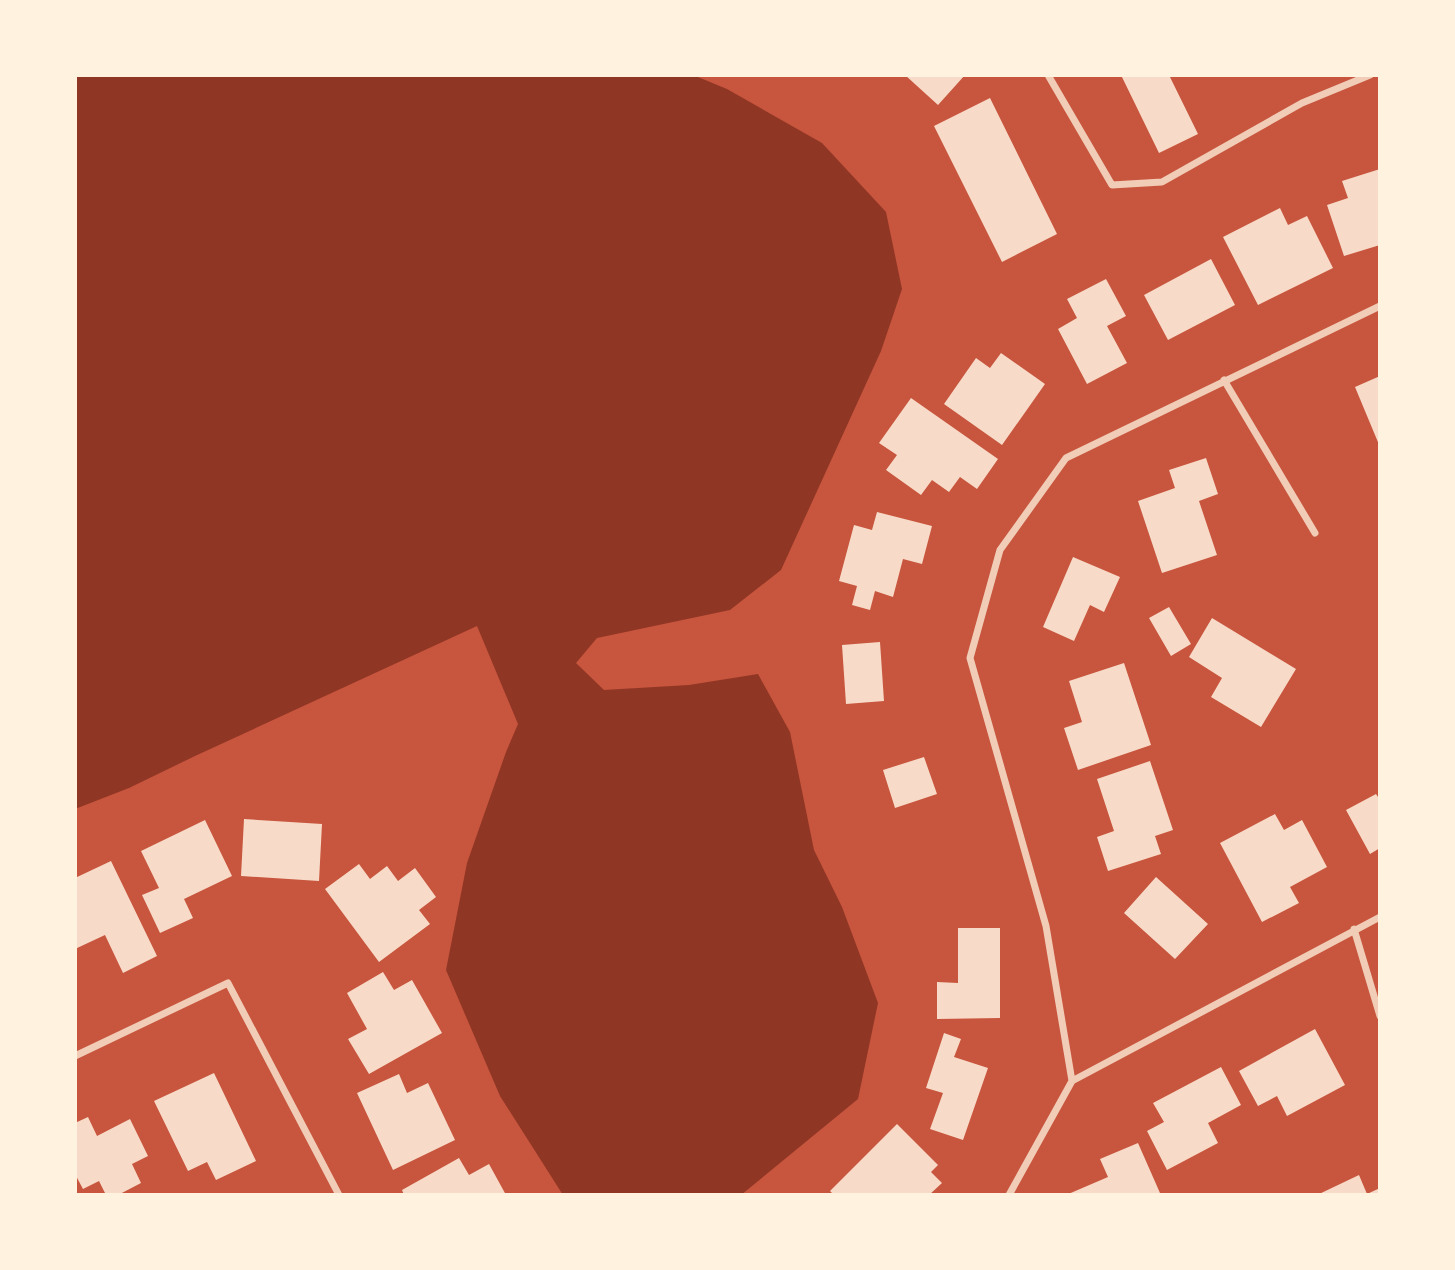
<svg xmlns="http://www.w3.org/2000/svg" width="1455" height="1270" font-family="'DM Sans',sans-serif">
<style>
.water{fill:#8f3625}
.building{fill:#f7dbc8}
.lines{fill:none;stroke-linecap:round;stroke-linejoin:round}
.minor{stroke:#f1ccb7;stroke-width:7}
</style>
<rect width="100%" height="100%" fill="#c8553d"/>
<path class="water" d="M75,75H693L727,89L822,143L886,212L902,289L881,351L781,570L730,610L597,638L576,663L604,690L689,685L758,674L790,732L814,850L842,907L878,1003L858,1099L741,1195H563L500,1096L446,970L467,863L506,752L518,724L477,626L195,756L129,788L75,809Z"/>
<path class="building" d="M905,75H965L938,105Z
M1121,75H1169L1198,134L1159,153Z
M990,98L1057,234L1002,262L934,126Z
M1380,169V245L1344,256L1327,205L1348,198L1342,181Z
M1280,208L1288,225L1307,216L1333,268L1258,305L1223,237Z
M1211,259L1235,305L1168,340L1144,295Z
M1106,279L1126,316L1107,326L1127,363L1087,384L1058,329L1077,318L1067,299Z
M1001,353L1045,384L1002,445L944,404L976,358L990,368Z
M1380,376V447L1355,387Z
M911,398L998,459L977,489L960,477L949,492L932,480L921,495L886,470L897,455L879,443Z
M1206,458L1218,494L1199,501L1217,555L1162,573L1138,501L1175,488L1169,470Z
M877,512L932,526L922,564L903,559L893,597L875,591L870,610L852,605L857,586L839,581L854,525L872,530Z
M1073,557L1120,577L1104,612L1090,605L1074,641L1043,627Z
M1169,607L1191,644L1171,656L1149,618Z
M1212,618L1296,669L1261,727L1211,697L1222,678L1189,657Z
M880,642L884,701L846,704L842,645Z
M1124,663L1151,745L1078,770L1064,728L1082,722L1069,681Z
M924,757L937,794L895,808L883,770Z
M1150,761L1173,830L1155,836L1161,854L1108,871L1097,837L1114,831L1097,779Z
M1376,794L1380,800V848L1370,854L1346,810Z
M1275,814L1284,830L1302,820L1327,867L1290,887L1299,903L1262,922L1220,843Z
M244,819L322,824L319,881L241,876Z
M205,820L232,876L184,899L193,918L160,933L142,895L159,888L141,851Z
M111,861L157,956L123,973L105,935L75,949V878Z
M359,864L370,879L387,866L398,881L415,868L436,897L419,910L430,924L379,962L325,889Z
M1156,877L1208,924L1175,959L1124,913Z
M958,928H1000V1018L937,1019V982L958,983Z
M383,972L394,990L412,980L442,1033L369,1074L348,1039L367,1029L347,993Z
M1315,1029L1345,1085L1287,1116L1277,1096L1258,1106L1239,1071Z
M944,1033L961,1039L954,1057L988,1068L963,1140L930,1129L943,1093L926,1088Z
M1221,1067L1241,1105L1208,1123L1218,1143L1167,1170L1147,1131L1164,1122L1153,1103Z
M214,1073L256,1161L216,1180L207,1162L188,1171L154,1101Z
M399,1074L407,1093L428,1083L455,1140L393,1170L357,1093Z
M88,1117L97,1136L130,1119L148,1156L132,1164L141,1183L118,1195H106L99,1181L83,1189L75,1174V1123Z
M897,1124L938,1165L931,1172L942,1183L929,1195H834L830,1191Z
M1138,1143L1160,1193L1157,1195H1066L1108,1177L1100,1159Z
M459,1158L469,1175L489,1164L506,1195H404L402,1190Z
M1359,1175L1367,1194L1380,1188V1195H1317Z"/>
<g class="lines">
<path class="minor" d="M1048,75L1112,185L1162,182L1302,103L1370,75
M1224,380L1315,533
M1354,929L1380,1016
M75,1056L228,983L339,1195
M1072,1081L1046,926L970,658L1000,550L1066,458L1380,306
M1009,1195L1072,1081L1380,917"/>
</g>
<rect width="1455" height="1270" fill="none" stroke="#fff3e0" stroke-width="154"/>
</svg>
